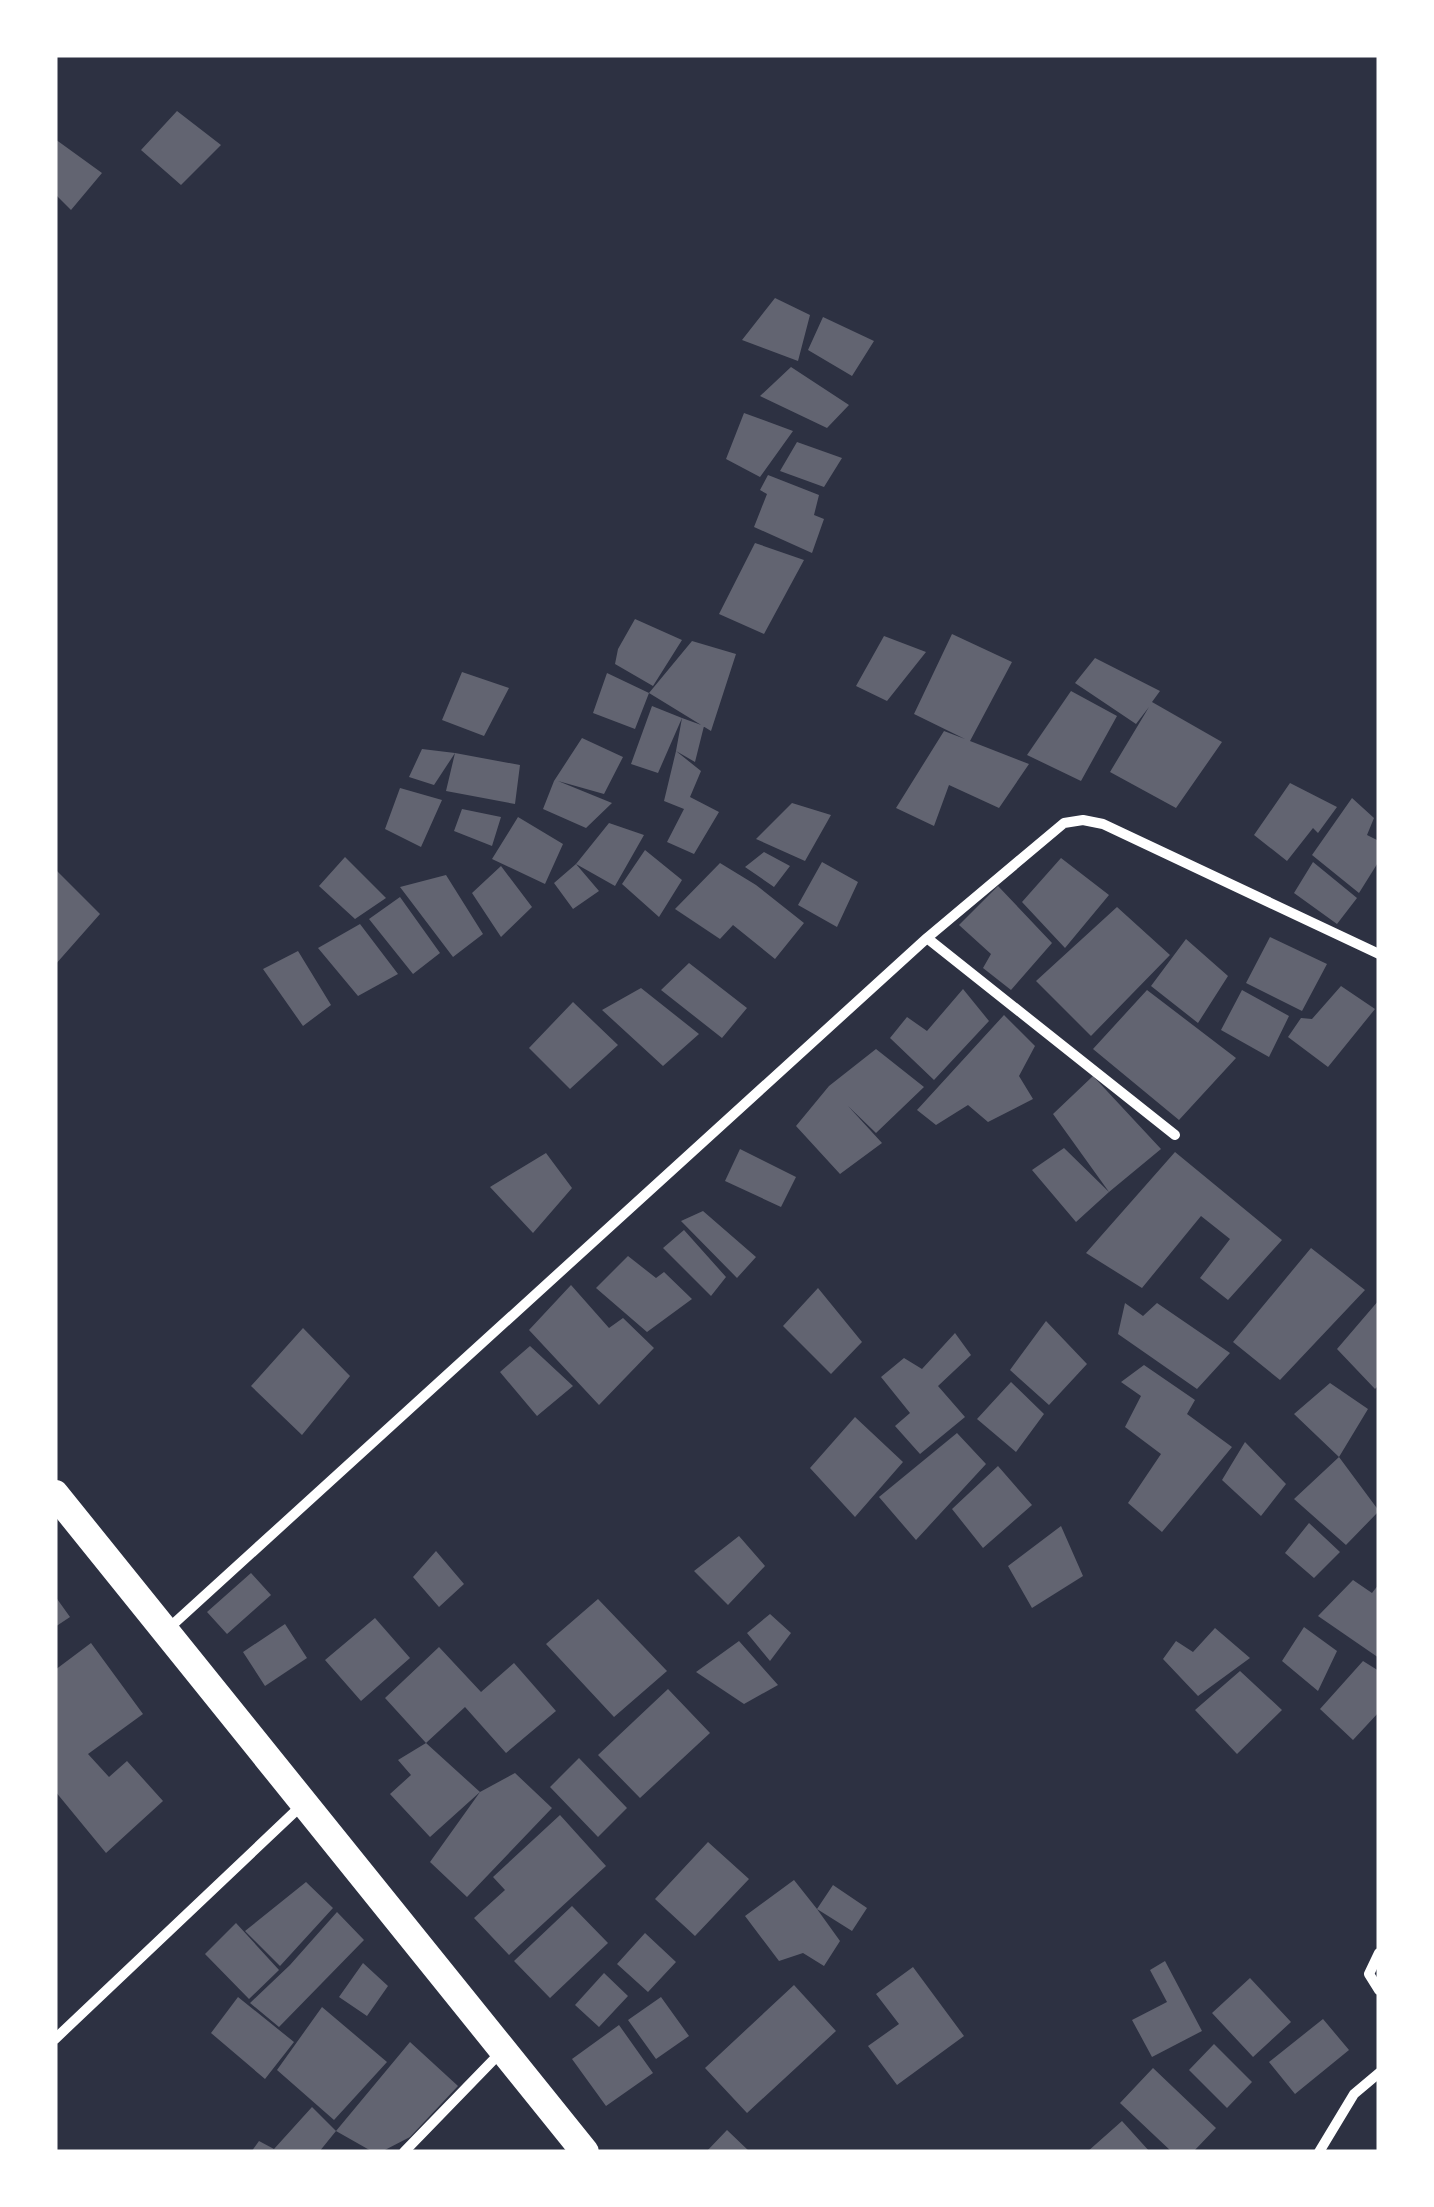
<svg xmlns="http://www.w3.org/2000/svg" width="1434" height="2207" font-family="'Fira Sans Condensed',sans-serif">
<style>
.building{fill:#626471}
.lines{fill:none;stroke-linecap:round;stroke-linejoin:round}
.minor{stroke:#fff;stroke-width:10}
.trunk{stroke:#fff;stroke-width:28}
</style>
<rect width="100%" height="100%" fill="#2d3142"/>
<path class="building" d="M177,111L221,145L181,185L141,150Z
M55,139L102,173L71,210L55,194Z
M775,298L810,315L798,361L742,340Z
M823,317L874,341L852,376L808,350Z
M791,367L849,405L827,428L760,396Z
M744,413L793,431L760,477L726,459Z
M797,442L842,458L824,487L780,471Z
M768,475L819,495L814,515L824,519L812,553L754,527L767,494L760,490Z
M755,543L804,560L764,634L719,614Z
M635,619L682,640L653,686L615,664L618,649Z
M952,634L1012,662L970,741L1029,764L999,808L949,785L934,826L896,808L944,731L965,739L914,714Z
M884,636L926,652L887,701L856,686Z
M692,641L736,654L711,731L649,693Z
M1095,658L1160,691L1152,702L1222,742L1176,808L1110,772L1149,707L1136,724L1075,683Z
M462,672L509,688L484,736L442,720Z
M607,673L649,693L635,729L593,713Z
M1071,691L1117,716L1081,781L1027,755Z
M652,706L682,718L658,773L631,764Z
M682,718L704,726L695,762L676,751Z
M582,738L623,757L604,794L558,781L612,803L586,828L543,809L554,781Z
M422,749L455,753L434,785L409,777Z
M676,751L701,771L690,797L719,812L694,854L667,842L684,809L664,801Z
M455,753L520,765L515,804L446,791Z
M1290,783L1337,807L1318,833L1313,828L1287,861L1254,835Z
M400,788L442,800L421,847L385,829Z
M1352,798L1374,818L1367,835L1379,841V861L1359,893L1312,855Z
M792,803L831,815L805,861L756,839Z
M462,809L501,817L492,846L454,831Z
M518,817L563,844L545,884L492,859Z
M609,823L644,835L615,886L576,864L599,891L573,909L554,883L576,864Z
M645,850L682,880L659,917L622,884Z
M764,852L790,866L774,887L745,867Z
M345,857L386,898L355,919L319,886Z
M1061,858L1109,895L1065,948L1022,902Z
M822,862L858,882L837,927L798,905Z
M1313,862L1357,898L1337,924L1294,893Z
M720,863L756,885L804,923L775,959L733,925L720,939L675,909Z
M501,866L532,907L501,937L472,893Z
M55,869L100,914L55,965Z
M446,875L483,934L453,957L400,887Z
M998,886L1052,943L1011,990L983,968L991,954L959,925Z
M400,897L440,953L413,974L369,919Z
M1117,907L1170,955L1091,1036L1036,981Z
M360,924L398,974L358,996L318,948Z
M1270,937L1327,964L1302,1011L1246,983Z
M1186,939L1228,976L1198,1023L1151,986Z
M298,951L331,1005L303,1026L263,969Z
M689,963L747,1008L722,1038L661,990Z
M1341,986L1375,1009L1328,1067L1288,1037L1301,1018L1312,1019Z
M641,988L699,1034L663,1066L602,1010Z
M963,989L989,1021L934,1080L890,1038L907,1017L927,1031Z
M1147,990L1236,1058L1179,1120L1093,1049Z
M1242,990L1289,1016L1269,1057L1221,1030Z
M573,1002L618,1045L570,1089L529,1048Z
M1004,1015L1035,1046L1019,1076L1033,1099L988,1122L968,1105L936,1125L917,1110Z
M876,1049L924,1087L876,1133L848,1106L882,1143L840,1174L796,1126L829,1086Z
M1093,1076L1161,1149L1109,1192L1053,1114Z
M1064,1148L1109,1192L1076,1222L1032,1170Z
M740,1149L796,1177L781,1207L725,1181Z
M1175,1152L1282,1240L1228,1300L1200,1278L1230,1239L1201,1216L1142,1288L1086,1253Z
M546,1153L572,1188L533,1233L490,1187Z
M703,1211L756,1257L737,1278L681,1221Z
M684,1230L726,1277L711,1296L663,1248Z
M1311,1248L1365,1290L1280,1380L1233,1342Z
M628,1256L656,1278L664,1272L692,1299L647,1332L596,1288Z
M571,1285L609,1328L623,1318L654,1348L599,1405L529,1330Z
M818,1288L862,1342L831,1374L783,1326Z
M1379,1300V1385L1375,1389L1337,1349Z
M1125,1303L1143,1316L1157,1303L1230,1353L1197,1389L1118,1334Z
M1046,1321L1087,1364L1049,1405L1010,1370Z
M303,1328L350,1376L302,1435L251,1386Z
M955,1333L971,1355L938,1386L965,1417L920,1454L895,1426L910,1413L881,1377L904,1358L922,1369Z
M530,1346L573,1386L537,1416L500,1372Z
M1144,1365L1195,1400L1187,1414L1232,1447L1162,1532L1128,1503L1161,1454L1125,1427L1141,1396L1121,1382Z
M1011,1382L1044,1414L1016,1452L977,1419Z
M1330,1383L1368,1409L1339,1457L1294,1414Z
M855,1417L903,1462L855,1517L810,1468Z
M957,1433L986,1464L916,1540L879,1497Z
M1245,1442L1286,1484L1261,1516L1222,1480Z
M1339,1457L1379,1511L1346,1545L1294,1499Z
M998,1466L1032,1505L983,1548L952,1509Z
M1309,1523L1340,1552L1314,1578L1285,1553Z
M1061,1526L1083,1576L1032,1608L1008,1566Z
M739,1536L765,1566L728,1605L694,1571Z
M436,1551L464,1584L439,1607L413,1577Z
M251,1573L271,1595L227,1634L207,1612Z
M1353,1580L1372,1593L1379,1584V1658L1318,1616Z
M55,1596L70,1617L55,1627Z
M598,1599L667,1671L614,1717L546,1644Z
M770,1614L791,1633L770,1661L747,1633Z
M375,1618L410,1658L361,1701L325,1660Z
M285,1624L307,1658L265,1686L243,1652Z
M1304,1627L1337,1651L1318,1691L1282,1661Z
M1215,1628L1250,1658L1198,1696L1163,1659L1176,1641L1193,1652Z
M739,1641L778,1685L744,1704L696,1672Z
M91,1643L143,1714L88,1754L109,1777L127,1761L163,1801L106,1853L55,1791V1670Z
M439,1647L481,1692L514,1663L556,1711L506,1753L465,1707L426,1743L385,1698Z
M1363,1661L1379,1671V1712L1353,1740L1320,1709Z
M1240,1671L1282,1710L1237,1754L1195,1710Z
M668,1689L710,1733L640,1798L598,1755Z
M426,1743L480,1792L430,1837L390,1794L411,1775L398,1760Z
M579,1758L627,1808L598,1837L550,1787Z
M515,1773L552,1808L467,1897L430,1862L480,1792Z
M560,1815L606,1866L509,1955L474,1918L505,1890L493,1877Z
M708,1842L749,1879L695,1936L655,1899Z
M794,1880L817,1909L833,1885L867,1908L852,1931L817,1909L840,1941L824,1966L803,1953L779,1961L745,1916Z
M306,1882L333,1908L280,1966L245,1931Z
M572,1906L608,1943L550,1998L514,1961Z
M337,1912L364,1940L279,2027L250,2003L290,1965Z
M236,1923L279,1970L249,1999L205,1954Z
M645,1933L676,1962L648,1992L617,1964Z
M1165,1961L1202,2031L1152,2057L1132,2020L1167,2002L1150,1970Z
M363,1963L388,1986L367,2016L339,1997Z
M913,1967L964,2036L897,2085L868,2046L899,2024L876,1994Z
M604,1973L628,1996L599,2027L575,2005Z
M1250,1978L1291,2022L1253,2057L1212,2013Z
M794,1985L836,2031L747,2113L705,2068Z
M238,1997L294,2042L265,2079L211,2033Z
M661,1997L689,2036L656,2059L628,2020Z
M322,2007L387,2062L334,2120L277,2070Z
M1323,2019L1349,2050L1295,2094L1269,2062Z
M619,2025L653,2073L606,2106L572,2059Z
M410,2042L458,2086L410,2137L381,2152H373L336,2131Z
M1214,2044L1252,2082L1227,2108L1189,2070Z
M1153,2068L1216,2128L1193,2152H1172L1120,2103Z
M312,2107L336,2131L319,2152H251L259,2141L274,2149Z
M1122,2121L1150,2152H1087Z
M727,2130L750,2152H706Z"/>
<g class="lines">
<path class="minor" d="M927,938L1175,1135
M169,1628L927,938L1064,823L1083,820L1103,824L1379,954
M1379,1953L1369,1974L1379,1990
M55,2039L303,1804
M404,2152L502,2051
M1319,2152L1354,2094L1379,2073"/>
<path class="trunk" d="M55,1494L585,2152"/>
</g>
<rect width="1434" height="2207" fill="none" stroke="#ffffff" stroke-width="115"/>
</svg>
